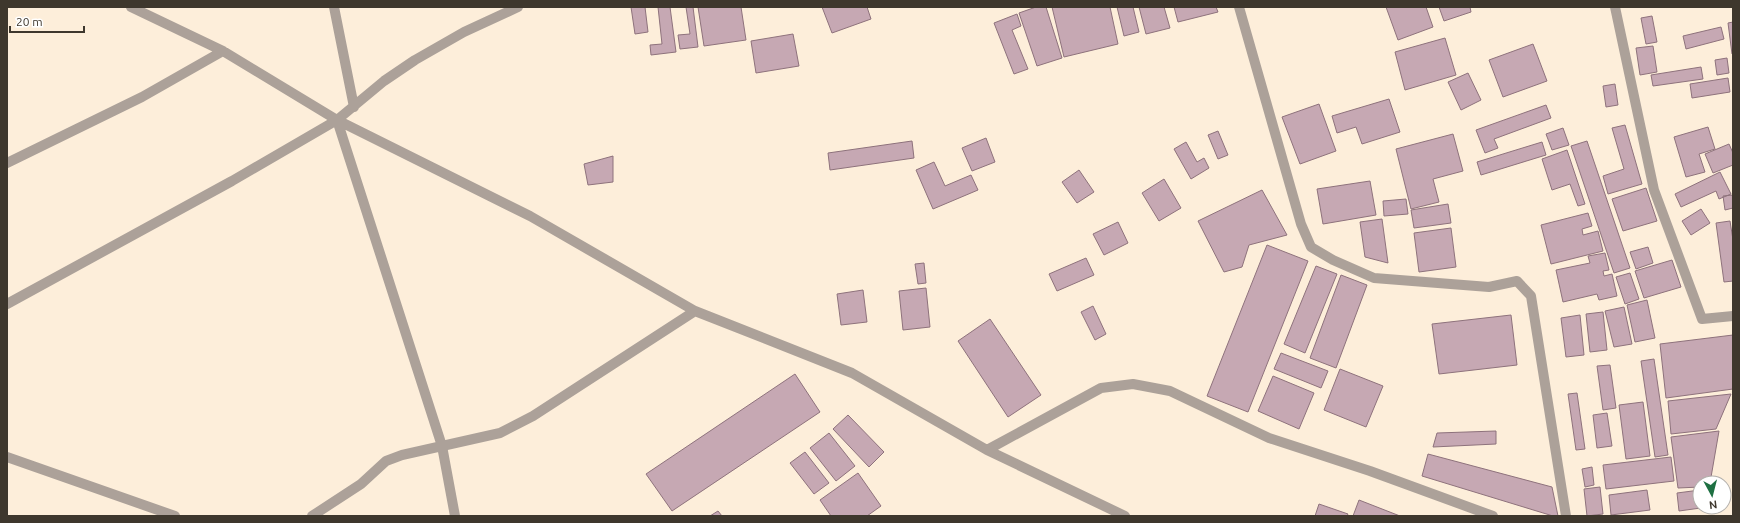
<svg xmlns="http://www.w3.org/2000/svg" width="1740" height="523" font-family="Ubuntu,sans-serif">
<style>
.building{fill:#c6a8b3;stroke:#8e727c}
.lines{fill:none;stroke-linecap:round;stroke-linejoin:round}
.minor{stroke:#aca199;stroke-width:10}
</style>
<rect width="100%" height="100%" fill="#fdeeda"/>
<path class="building" d="M631,7H645L648,32L635,34Z
M658,7H670L676,52L651,55L650,45L662,44Z
M686,7H693L698,47L680,49L678,35L690,34Z
M698,7H741L746,40L704,46Z
M822,7H867L871,19L832,33Z
M1036,7H1046L1062,58L1037,66L1019,13Z
M1052,7H1110L1118,44L1064,57Z
M1117,7H1133L1139,32L1124,36Z
M1139,7H1164L1170,28L1146,34Z
M1174,7H1216L1218,12L1178,22Z
M1386,7H1426L1433,27L1398,40Z
M1439,7H1470L1471,12L1444,21Z
M1017,14L1021,26L1012,30L1028,69L1014,74L994,23Z
M1652,16L1657,42L1646,44L1641,18Z
M1733,22V54H1732L1728,23Z
M1721,27L1724,39L1686,49L1683,36Z
M793,34L799,66L756,73L751,41Z
M1445,38L1456,75L1405,90L1395,52Z
M1533,44L1547,81L1503,97L1489,60Z
M1653,46L1657,72L1640,75L1636,48Z
M1727,58L1729,73L1717,75L1715,60Z
M1701,67L1703,79L1653,86L1651,75Z
M1468,73L1481,100L1461,110L1448,82Z
M1728,78L1730,92L1692,98L1690,84Z
M1615,84L1618,105L1606,107L1603,86Z
M1389,99L1400,132L1362,144L1356,127L1337,133L1332,116Z
M1319,104L1336,151L1300,164L1282,117Z
M1546,105L1551,118L1494,139L1498,148L1485,153L1476,130Z
M1625,125L1642,184L1608,194L1603,176L1624,169L1612,128Z
M1708,127L1715,149L1699,154L1705,172L1686,177L1674,137Z
M1563,128L1569,145L1552,150L1546,134Z
M1218,131L1228,155L1218,159L1208,135Z
M1453,134L1463,171L1433,179L1439,202L1411,209L1396,149Z
M986,138L995,162L972,171L962,148Z
M912,141L914,158L830,170L828,153Z
M1587,141L1630,268L1614,273L1571,146Z
M1186,142L1197,162L1204,158L1209,168L1191,179L1174,149Z
M1542,142L1546,155L1481,175L1477,162Z
M1729,144L1733,153V165L1713,173L1705,154Z
M1567,150L1585,204L1578,206L1570,184L1552,190L1542,159Z
M613,156V182L588,185L584,164Z
M934,162L945,186L971,175L978,190L933,209L916,170Z
M1079,170L1094,192L1077,203L1062,182Z
M1720,172L1731,194L1719,199L1716,191L1681,207L1675,194Z
M1164,179L1181,208L1159,221L1142,193Z
M1370,181L1376,215L1323,224L1317,189Z
M1646,188L1657,221L1623,231L1612,199Z
M1262,190L1287,235L1249,245L1242,267L1224,272L1198,221Z
M1733,195V208L1725,210L1723,196Z
M1406,199L1408,214L1384,216L1383,201Z
M1448,204L1451,223L1414,228L1411,210Z
M1701,209L1710,223L1691,235L1682,221Z
M1588,213L1592,226L1582,229L1583,235L1598,231L1603,251L1551,264L1541,225Z
M1382,219L1388,263L1365,257L1360,222Z
M1730,221L1733,240V281L1724,282L1716,223Z
M1118,222L1128,243L1104,255L1093,234Z
M1451,228L1456,267L1419,272L1414,233Z
M1267,245L1308,261L1248,412L1207,396Z
M1648,247L1653,263L1636,269L1630,252Z
M1605,253L1609,270L1603,271L1604,276L1612,274L1617,296L1599,300L1597,294L1563,302L1556,270L1590,263L1588,256Z
M1086,258L1094,275L1057,291L1049,274Z
M1672,260L1681,287L1644,298L1635,271Z
M924,263L926,283L918,284L915,264Z
M1316,266L1337,274L1305,353L1284,344Z
M1630,273L1639,299L1625,304L1616,277Z
M1341,275L1367,285L1336,368L1310,358Z
M926,288L930,327L903,330L899,291Z
M863,290L867,322L841,325L837,294Z
M1647,300L1655,338L1635,342L1627,305Z
M1093,306L1106,334L1095,340L1081,312Z
M1624,307L1632,344L1614,347L1605,311Z
M1603,312L1607,350L1590,352L1586,314Z
M1511,315L1517,365L1439,374L1432,324Z
M1580,315L1584,355L1566,357L1561,318Z
M990,319L1041,395L1008,417L958,341Z
M1733,335V389L1666,398L1660,344Z
M1281,353L1328,371L1321,388L1274,369Z
M1654,359L1668,455L1655,457L1641,361Z
M1610,365L1616,408L1603,410L1597,366Z
M1340,369L1383,386L1366,427L1324,410Z
M795,374L820,412L672,511L646,474Z
M1273,376L1314,393L1299,429L1258,411Z
M1577,393L1585,449L1576,450L1568,394Z
M1731,394L1716,429L1671,434L1668,401Z
M1643,402L1650,456L1626,459L1619,405Z
M1607,413L1612,446L1597,448L1593,415Z
M848,415L884,452L869,467L833,429Z
M1496,431V444L1433,447L1437,433Z
M1719,431L1710,483H1700V487L1678,488L1671,437Z
M829,433L855,466L836,481L810,448Z
M805,452L829,483L814,494L790,463Z
M1428,454L1552,487L1558,516H1553L1422,476Z
M1671,457L1674,481L1606,489L1603,465Z
M1592,467L1594,485L1585,487L1582,469Z
M858,473L881,506L867,516H831L820,500Z
M1600,487L1603,514L1587,516L1584,489Z
M1647,490L1650,510L1611,515L1609,495Z
M1700,490V507H1708L1679,511L1677,493Z
M1359,500L1400,516H1353Z
M1319,504L1348,514L1347,516H1315Z
M718,511L722,516H710Z"/>
<g class="lines">
<path class="minor" d="M131,7L223,51L337,120L530,216L695,311L852,373L987,450L1125,516
M334,7L354,107
M1239,7L1301,224L1311,247L1333,260L1374,278L1489,287L1517,281L1531,296L1566,516
M1615,7L1654,190L1702,319L1733,316
M337,120L442,446L455,516
M7,163L142,97L223,51
M7,304L232,181L337,120L384,81L415,60L464,32L518,7
M987,450L1101,388L1133,384L1170,391L1269,438L1370,471L1493,516
M7,457L175,516
M312,516L361,484L386,461L402,455L500,433L533,416L695,311"/>
</g>
<rect width="1740" height="523" fill="none" stroke="#3e372d" stroke-width="16"/>
<g transform="translate(1712 495) rotate(173)"><circle r="19" fill="#ffffff" stroke="#b2afab"/>
<path d="M0-3L7 15L0 10L-7 15Z" fill="#1e7042"/>
<text y="-6" font-size="11" font-weight="bold" text-anchor="middle" fill="#3e372d">N</text>
</g>
<path d="M10 26v6h74v-6" fill="none" stroke="#3e372d" stroke-width="2"/>
<text x="16" y="26" font-size="12" fill="#3e372d" stroke="#ffffff" stroke-width="3" paint-order="stroke">20 m</text>
</svg>
